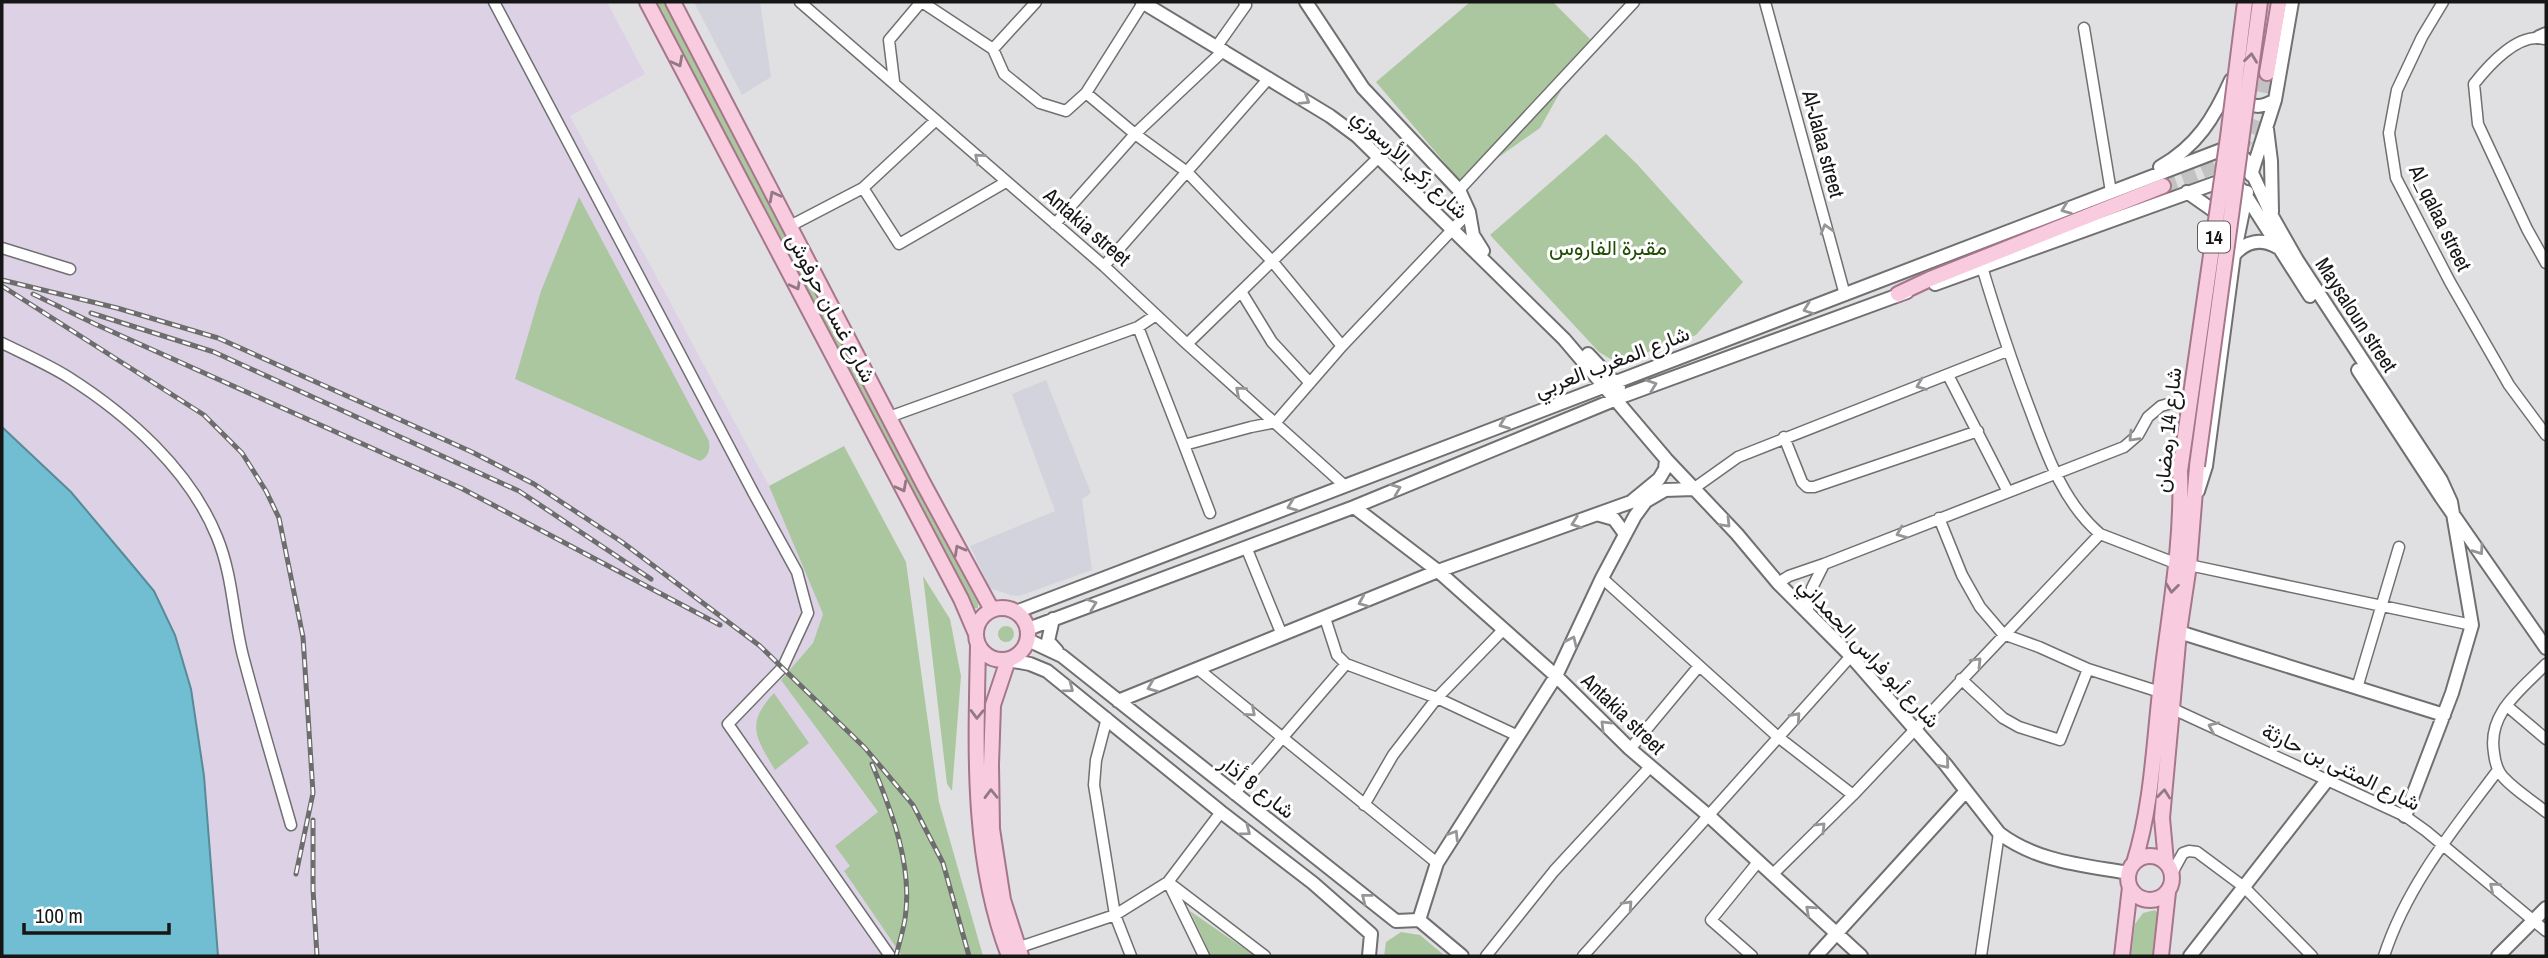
<svg xmlns="http://www.w3.org/2000/svg" width="2548" height="958" font-family="'Archivo Narrow',Vazirmatn,sans-serif">
<style>
.industrial{fill:#ddd1e5}
.built{fill:#d2d3dc}
.green{fill:#abc79f}
.water{fill:#71bdd1;stroke:#568b99;stroke-width:2}
.lines{fill:none;stroke-linecap:round;stroke-linejoin:round}
.primary-tunnel{stroke:#c2c2c3;stroke-width:14;stroke-dasharray:14 7;stroke-linecap:butt}
.street-casing{stroke:#707072;stroke-width:13}
.secondary-casing{stroke:#707072;stroke-width:16}
.primary-casing{stroke:#a6768a;stroke-width:18}
.street{stroke:#fff;stroke-width:10}
.secondary{stroke:#fff;stroke-width:12}
.primary{stroke:#f8ccde;stroke-width:14}
.rail-casing{stroke:#6d6d6e;stroke-width:5}
.rail{stroke:#fff;stroke-width:2.5;stroke-dasharray:8;stroke-linecap:butt}
.primary-bridge-casing{stroke:#a6768a;stroke-width:18;stroke-linecap:butt}
.primary-bridge{stroke:#f8ccde;stroke-width:14}
.oneway{stroke:#927a84}
.oneway2{stroke:#969696}
.labels{text-anchor:middle;stroke-width:6;stroke-linejoin:round;paint-order:stroke}
.shield{fill:#fff;stroke:#5c5c5c;stroke-width:2}
.shield-label{font-size:19px;font-weight:bold;fill:#161616}
.street-label{font-size:21px;fill:#161616;stroke:#fff}
.park-label{font-size:21px;fill:#204c01;stroke:#fff}
</style>
<rect width="100%" height="100%" fill="#e0e0e2"/>
<path class="industrial" d="M2,2H607L645,74L570,116L769,486L823,614L813,643L781,680L878,813L850,866L844,871L902,956H218L204,776L191,689L175,635L154,591L129,561L71,492L2,427Z"/>
<path class="built" d="M694,2H760L771,77L742,95Z
M1046,380L1091,493L1082,499L1092,570L1019,596L1010,595L990,588L970,546L1055,511L1012,394Z"/>
<path class="green" d="M654,2H664L791,247L785,251Z
M1470,2H1553L1590,39L1540,128L1462,183L1376,82Z
M1606,134L1637,164L1743,282L1696,335L1617,363L1599,352L1490,235Z
M579,197L709,441C710,451 709,456 700,461L515,379L541,291Z
M799,265L978,603V608L972,609L794,269Z
M844,446L906,562L939,802L983,956H902L844,871L850,866L835,846L878,812L781,680L813,643L823,614L769,486Z
M923,576L950,619L961,676L952,791L947,784Z
M998 634a8 8 0 1 1 16 0a8 8 0 1 1-16 0Z
M774,693L809,743L775,770C756,738 745,724 774,693Z
M2155,910L2166,922L2161,956H2131L2135,924L2143,913Z
M1190,911L1255,956H1211Z
M1401,932L1420,935L1445,956H1384L1386,942Z"/>
<path class="water" d="M2,427L71,492L129,561L154,591L175,635L191,689L204,776L218,956H2Z"/>
<g class="lines">
<path class="primary-tunnel" d="M2163,186C2195,174 2234,165 2251,132C2260,114 2263,92 2267,73"/>
<g class="street-casing">
<path id="street" d="M494,2L754,494L797,572L808,613L783,667L728,724L890,956
M800,2L1104,266L1187,344L1345,486
M922,2L993,49L1004,74L1040,103L1066,111L1086,93L1135,134L1187,172L1272,261L1342,346
M1765,2L1845,295
M2443,2L2422,37L2397,90L2389,133L2396,178L2450,282L2509,385L2546,435
M2084,28L2111,192
M2544,39C2518,32 2488,66 2474,84L2478,124L2527,229L2546,263
M1217,46L1246,5L1244,2
M993,49L1036,2
M894,81L889,40L921,2
M1086,93L1143,3
M863,188L899,244L1006,182
M1459,190L1634,2
M1055,224L1135,134L1224,50
M790,226L863,188L935,121
M2,248L70,269
M1104,266L1269,78
M1242,293L1272,342L1310,383
M1138,327L1184,445
M2,343C24,354 47,364 68,377C128,415 190,470 217,537C233,576 233,617 243,656C258,713 275,769 291,825
M1187,344L1378,158
M1948,375L2008,492
M889,417L1138,327L1156,315
M1784,437L1802,482L1807,487H1814L1978,431
M1693,489L1738,457L2007,351
M1210,513L1184,445L1251,427L1276,422L1342,346L1469,212
M1939,518L1962,575L1980,607L2003,634L2039,647L2088,669L2160,692
M2100,534L2175,563
M1246,547L1282,635
M2189,565L2472,625
M1602,578L1778,737L1853,795
M1778,583L1789,576L1824,564L2124,447L2138,435L2148,417L2161,406L2186,399
M1807,613L1812,588L1824,564
M1325,618L1337,655L1346,664L1437,698L1516,735
M2546,664C2521,690 2487,713 2494,753C2495,762 2497,771 2504,778C2516,791 2533,801 2546,812
M1198,669L1437,863
M1961,679L2003,718L2019,727L2060,740L2088,669
M2357,688L2399,547
M2507,706L2546,739
M2173,709L2405,816L2426,831L2546,931
M1107,718L1096,760L1094,785L1115,915L1131,956
M1630,749L1699,666
M1234,794L1346,664
M1364,805L1393,755L1437,698L1502,631
M2172,873L2183,853L2189,851L2197,852L2244,887L2312,956
M1772,875L1853,795L2100,534C2064,503 2048,458 2032,415C2013,366 1997,317 1982,267
M1168,882L1265,956
M1170,886L1204,956
M1017,948L1115,915L1168,882L1221,812
M1486,956L1554,871L1650,767
M1583,956L1851,656
M1752,956L1711,920L1758,862
M1981,956L1999,833
M2384,956C2407,885 2454,829 2498,770"/>
</g>
<g class="secondary-casing">
<path id="secondary" d="M1142,2L1330,116L1357,136L1564,339L1666,459L1737,534L1778,583L1851,656L1946,765L1999,833C2037,862 2083,865 2128,873
M1306,2L1363,88L1459,190L1469,212L1473,235L1483,251
M2539,37L2546,34
M2239,99C2252,108 2262,108 2275,100
M2267,129L2271,161L2272,212
M2160,167C2197,146 2214,118 2231,80
M2251,175L2275,100L2292,2
M2187,192L2214,211
M2234,255C2246,241 2261,238 2277,247
M1935,284L2221,181L2233,183L2243,191L2310,296
M1588,354L1619,387
M2358,370L2441,497L2546,648
M2198,491L2206,466L2234,255L2247,192
M1354,507L1438,571L1556,676L1630,749L1709,816L1861,956
M1600,515L1614,519L1625,534
M1016,612L2221,150C2233,149 2238,152 2246,160L2272,216L2297,260L2441,480L2451,502L2472,625L2452,693L2405,816
M1053,619L1048,641L1057,651
M1028,629L1354,507L1626,395L1907,292
M2179,632L2444,715
M1028,640L1062,656L1396,921L1419,920L1462,956
M1008,660L1030,664L1047,671L1221,812L1313,883L1371,934L1369,956
M1118,701L1438,571L1631,502L1659,479L1665,469L1666,459
M1419,920L1437,863L1556,676L1602,578L1635,516L1646,501L1665,490L1693,489
M1816,956L1966,791
M2190,956L2328,779
M2498,956L2546,908"/>
</g>
<g class="primary-casing">
<path id="primary" d="M647,2L961,599L976,634
M673,2L923,483L992,610
M2267,73L2279,2
M1898,294L1930,279L2163,186
M976 634a26 26 0 1 1 52 0a26 26 0 1 1-52 0Z
M978,646C976,750 971,857 1009,956
M1008,660L993,705L991,765L992,829L1003,900L1021,956
M2128 878a22 22 0 1 1 44 0a22 22 0 1 1-44 0Z
M2166,862L2162,818L2179,632L2189,565L2197,466
M2134,863C2152,806 2154,743 2161,683C2169,614 2183,542 2180,471
M2122,956L2130,887
M2161,956L2168,892"/>
</g>
<use href="#street" class="street"/>
<use href="#secondary" class="secondary"/>
<use href="#primary" class="primary"/>
<g class="rail-casing">
<path id="rail" d="M2,280L117,308L218,338L472,452L534,484L622,542L760,646L865,748L913,805L943,863L969,956
M2,286L204,415L242,453L266,491L279,518L303,637L313,793L296,874
M33,294L95,324L461,488L720,625
M91,313L214,352L519,491L651,579
M872,764C892,812 913,866 905,919C903,931 899,944 896,956
M313,820V889L317,956"/>
</g>
<use href="#rail" class="rail"/>
<g class="primary-bridge-casing">
<path id="primary-bridge" d="M2197,466L2260,2
M2180,471L2228,137L2245,2"/>
</g>
<use href="#primary-bridge" class="primary-bridge"/>
</g>
<defs><path id="oneway-chevron" d="M-2-3.5L2.5 0L-2 3.5" fill="none" stroke-width="1.6" stroke-linecap="round" stroke-linejoin="round" transform="scale(1.75)"/></defs>
<g class="oneway">
<use href="#oneway-chevron" transform="translate(2251 58) rotate(-83)"/>
<use href="#oneway-chevron" transform="translate(678 62) rotate(62)"/>
<use href="#oneway-chevron" transform="translate(774 196) rotate(-118)"/>
<use href="#oneway-chevron" transform="translate(796 285) rotate(62)"/>
<use href="#oneway-chevron" transform="translate(902 487) rotate(62)"/>
<use href="#oneway-chevron" transform="translate(959 550) rotate(-119)"/>
<use href="#oneway-chevron" transform="translate(2172 588) rotate(97)"/>
<use href="#oneway-chevron" transform="translate(977 714) rotate(91)"/>
<use href="#oneway-chevron" transform="translate(991 794) rotate(-91)"/>
<use href="#oneway-chevron" transform="translate(2164 794) rotate(-84)"/>
</g>
<g class="oneway2">
<use href="#oneway-chevron" transform="translate(1305 100) rotate(32)"/>
<use href="#oneway-chevron" transform="translate(979 158) rotate(-139)"/>
<use href="#oneway-chevron" transform="translate(2066 209) rotate(159)"/>
<use href="#oneway-chevron" transform="translate(1826 229) rotate(-106)"/>
<use href="#oneway-chevron" transform="translate(1808 309) rotate(160)"/>
<use href="#oneway-chevron" transform="translate(1652 385) rotate(-20)"/>
<use href="#oneway-chevron" transform="translate(1921 385) rotate(159)"/>
<use href="#oneway-chevron" transform="translate(1240 391) rotate(-139)"/>
<use href="#oneway-chevron" transform="translate(1504 424) rotate(159)"/>
<use href="#oneway-chevron" transform="translate(2133 437) rotate(134)"/>
<use href="#oneway-chevron" transform="translate(1396 489) rotate(-22)"/>
<use href="#oneway-chevron" transform="translate(1292 506) rotate(159)"/>
<use href="#oneway-chevron" transform="translate(1576 523) rotate(161)"/>
<use href="#oneway-chevron" transform="translate(1726 523) rotate(46)"/>
<use href="#oneway-chevron" transform="translate(1901 533) rotate(158)"/>
<use href="#oneway-chevron" transform="translate(2479 550) rotate(55)"/>
<use href="#oneway-chevron" transform="translate(1363 602) rotate(157)"/>
<use href="#oneway-chevron" transform="translate(1092 604) rotate(-20)"/>
<use href="#oneway-chevron" transform="translate(1572 641) rotate(-65)"/>
<use href="#oneway-chevron" transform="translate(1977 662) rotate(-46)"/>
<use href="#oneway-chevron" transform="translate(1152 687) rotate(158)"/>
<use href="#oneway-chevron" transform="translate(1069 688) rotate(37)"/>
<use href="#oneway-chevron" transform="translate(1251 712) rotate(40)"/>
<use href="#oneway-chevron" transform="translate(1796 717) rotate(-48)"/>
<use href="#oneway-chevron" transform="translate(1605 725) rotate(-135)"/>
<use href="#oneway-chevron" transform="translate(2213 727) rotate(-156)"/>
<use href="#oneway-chevron" transform="translate(1945 764) rotate(50)"/>
<use href="#oneway-chevron" transform="translate(1821 827) rotate(-45)"/>
<use href="#oneway-chevron" transform="translate(1246 831) rotate(37)"/>
<use href="#oneway-chevron" transform="translate(1454 835) rotate(-58)"/>
<use href="#oneway-chevron" transform="translate(2494 887) rotate(-140)"/>
<use href="#oneway-chevron" transform="translate(1366 898) rotate(-142)"/>
<use href="#oneway-chevron" transform="translate(1628 905) rotate(-47)"/>
<use href="#oneway-chevron" transform="translate(1810 910) rotate(-138)"/>
</g>
<g class="labels">
<rect class="shield" x="2198" y="221.5" width="32" height="31" rx="5"/>
<g class="shield-label">
<text x="2214" y="244">14</text>
</g>
<g class="street-label">
<text transform="translate(1823 144) rotate(75)" y="7">Al-Jalaa street</text>
<text transform="translate(1410 164) rotate(43)" y="7">شارع زكي الأرسوزي</text>
<text transform="translate(2440 218) rotate(64)" y="7">Al_qalaa street</text>
<text transform="translate(1087 227) rotate(41)" y="7">Antakia street</text>
<text transform="translate(831 308) rotate(62)" y="7">شارع غسان حرفوش</text>
<text transform="translate(2356 315) rotate(57)" y="7">Maysaloun street</text>
<text transform="translate(1612 362) rotate(-21)" y="7">شارع المغرب العربي</text>
<text transform="translate(2168 430) rotate(-84)" y="7">شارع 14 رمضان</text>
<text transform="translate(1869 653) rotate(47)" y="7">شارع أبو فراس الحمداني</text>
<text transform="translate(1623 714) rotate(44)" y="7">Antakia street</text>
<text transform="translate(2341 767) rotate(26)" y="7">شارع المثنى بن حارثة</text>
<text transform="translate(1257 787) rotate(38)" y="7">شارع 8 أذار</text>
</g>
<g class="park-label">
<text x="1608" y="255">مقبرة الفاروس</text>
</g>
</g>
<rect width="2548" height="958" fill="none" stroke="#161616" stroke-width="7"/>
<path d="M24 923v10h145v-10" fill="none" stroke="#161616" stroke-width="3.5"/>
<text x="35" y="923" font-size="21" fill="#161616" stroke="#ffffff" stroke-width="5" paint-order="stroke">100 m</text>
</svg>
